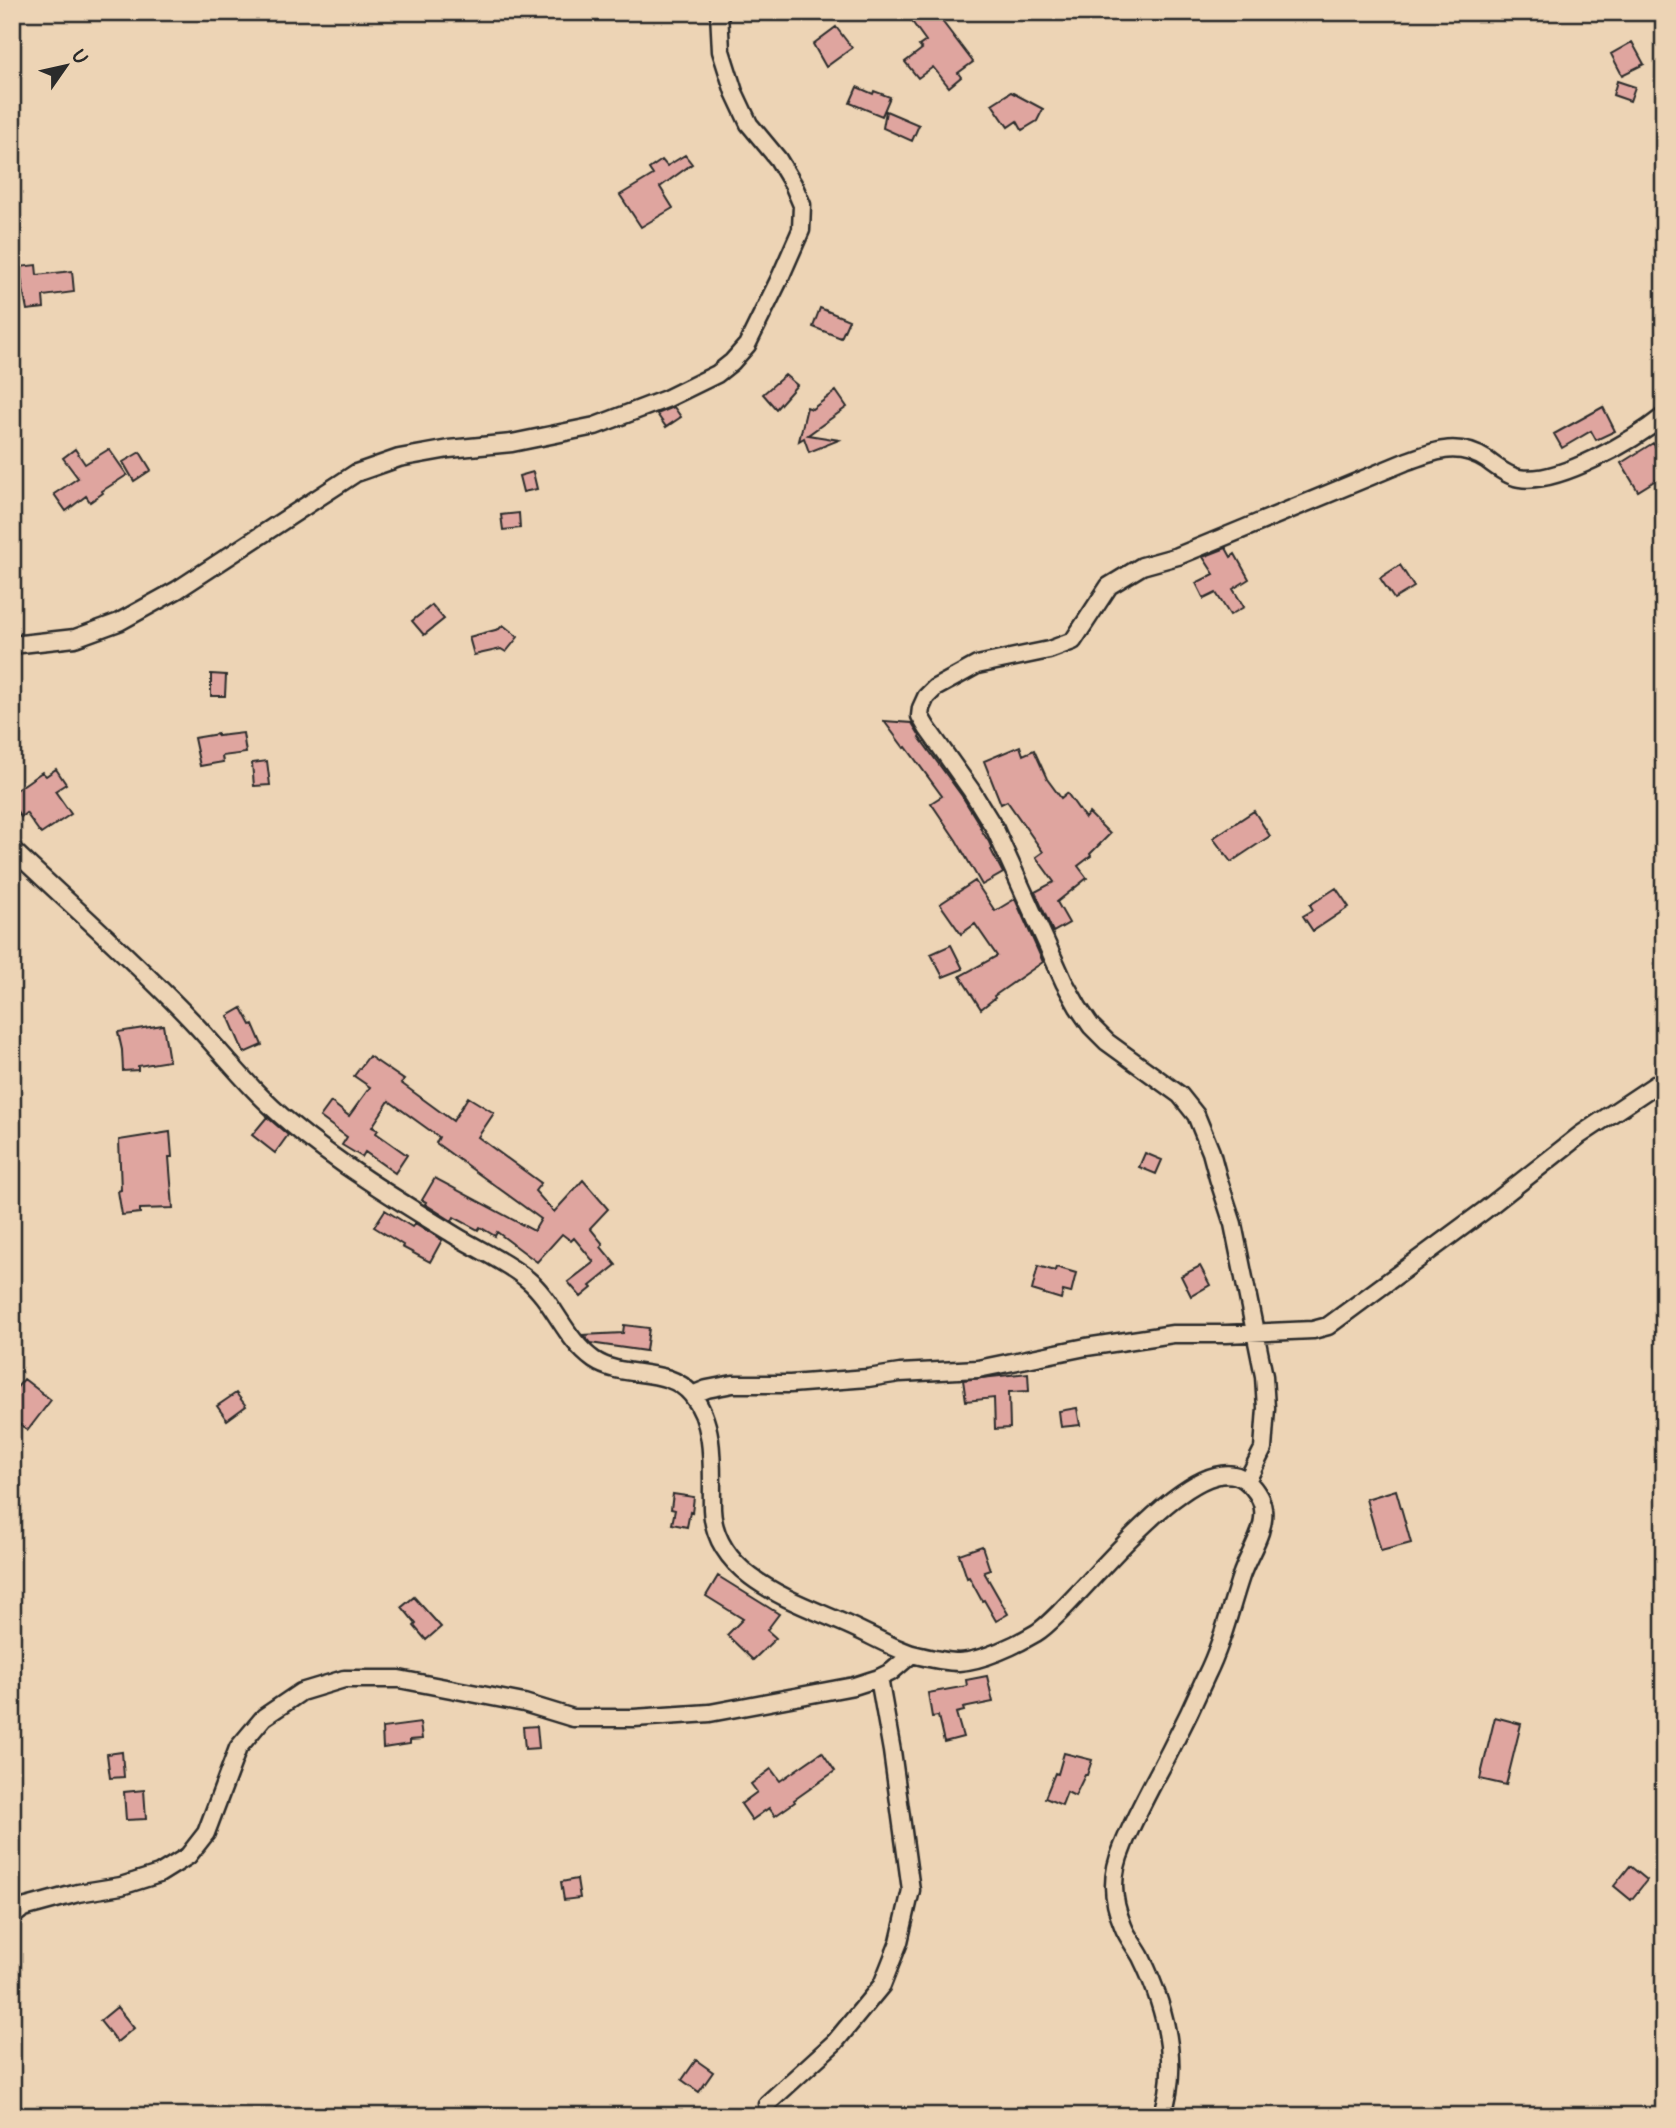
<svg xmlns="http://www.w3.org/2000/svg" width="1676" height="2128" font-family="Pangolin,sans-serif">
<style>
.building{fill:#dfa59f;stroke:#2b2b2b;stroke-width:2}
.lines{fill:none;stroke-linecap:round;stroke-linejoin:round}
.minor-casing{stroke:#2b2b2b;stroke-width:21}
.minor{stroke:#edd4b5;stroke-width:16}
</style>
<rect width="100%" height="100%" fill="#edd4b5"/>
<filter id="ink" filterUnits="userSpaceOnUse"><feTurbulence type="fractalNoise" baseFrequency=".0143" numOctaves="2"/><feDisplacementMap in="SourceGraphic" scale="14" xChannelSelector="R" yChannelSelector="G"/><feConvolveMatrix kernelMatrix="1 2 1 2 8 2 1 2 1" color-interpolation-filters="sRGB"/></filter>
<g filter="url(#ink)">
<path class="building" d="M905,12H935L973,62L958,73L961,77L949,87L933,67L918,78L905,62L922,49L919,46L926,41Z
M836,27L852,48L826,67L813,44Z
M1632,42L1644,64L1622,75L1611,54Z
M1617,81L1635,87L1630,101L1613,95Z
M857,87L873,94L874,91L890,97L882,116L850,103Z
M1011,92L1043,109L1037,121L1022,130L1017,121L1008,127L992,104Z
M886,111L919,125L912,141L883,128Z
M685,155L692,164L660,187L673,208L641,227L620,195L653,175L649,169L662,160L667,166Z
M36,265L37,275L72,271L74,292L43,296L44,308L27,310L19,267Z
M820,308L849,320L841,338L813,327Z
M785,375L797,385L776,409L763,394Z
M836,391L847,407L808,435L839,440L809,452L804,438L799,441L807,407L812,409Z
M674,407L681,417L666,427L657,414Z
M1603,407L1615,431L1596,440L1591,431L1562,448L1554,434Z
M1653,443L1664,460V475L1638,491L1621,463Z
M75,449L85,464L109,449L127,475L102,491L103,493L90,502L86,496L66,511L54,494L78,478L63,458Z
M140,452L151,470L134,481L123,462Z
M533,472L537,489L523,492L519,476Z
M519,513L520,528L503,530L501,515Z
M1226,548L1231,557L1235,554L1249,579L1233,589L1244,607L1230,615L1216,593L1204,599L1196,583L1214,574L1203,557Z
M1400,565L1414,587L1394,599L1380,578Z
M432,605L444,619L424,635L412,621Z
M503,625L518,637L506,652L501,649L474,655L469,637L499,629Z
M211,674L226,675L225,696H211Z
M884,721L912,723L920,736L919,737L962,796L981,827L980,828L989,842L992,849L991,850L1003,873L982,885L956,840L931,803L942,796L906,747L904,748Z
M243,733L246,753L222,756L223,762L200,766L194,738L218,734V736Z
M1020,746L1023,755L1034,750L1047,779L1061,798L1067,793L1085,818L1089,813L1110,834L1090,854L1091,856L1078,866L1087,878L1057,902L1069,923L1053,932L1035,892L1054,882L1036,857L1043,852L1007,801L1001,804L984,761Z
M267,761L270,785L254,786L252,763Z
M56,769L66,784L55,791L71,814L41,834L26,813L21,817L12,804V793L42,772L46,776Z
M1254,811L1270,836L1231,862L1213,838Z
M975,881L995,911L1015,899L1043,962L994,996L995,998L981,1009L960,976L997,956L975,924L961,934L940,904Z
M1336,888L1349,907L1313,931L1303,916L1313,910L1310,905Z
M951,945L963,969L943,977L931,954Z
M242,1008L251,1025L253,1024L262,1045L244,1053L228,1016Z
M163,1025L169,1061L138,1066V1070L123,1071L122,1050L118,1032Z
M369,1056L404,1080L401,1083L453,1121L468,1097L494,1113L478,1137L541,1183L535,1191L554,1212L583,1180L608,1209L590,1228L603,1244L601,1247L616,1265L590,1286L592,1288L581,1297L568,1282L594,1262L574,1238L571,1241L562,1234L537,1262L497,1232L495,1236L480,1227L478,1230L454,1217L452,1221L425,1204L426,1202L422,1200L435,1178L534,1231L541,1219L436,1143L439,1137L389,1101L372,1127L378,1130L376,1133L407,1155L395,1173L365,1152L362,1157L342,1145L347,1137L320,1117L331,1102L349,1116L370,1087L354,1076Z
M267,1117L288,1135L275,1153L252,1135Z
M170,1132L172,1157H169L173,1208L140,1209V1213L122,1215L118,1191L121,1190L119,1140Z
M1145,1153L1162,1160L1156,1174L1139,1167Z
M385,1210L412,1227L415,1223L442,1240L430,1262L402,1247L403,1245L374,1227Z
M1038,1266L1055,1271L1056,1267L1076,1273L1071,1293L1063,1291L1061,1299L1032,1290Z
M1200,1266L1210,1285L1191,1296L1181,1276Z
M624,1325L649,1328L646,1351L590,1343L583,1335L623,1333Z
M1028,1373L1029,1391L1009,1392L1010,1428L995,1429L994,1398L966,1401L963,1380Z
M24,1379L51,1400L28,1430L12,1419V1393Z
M236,1393L246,1406L227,1420L217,1406Z
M1077,1408L1080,1425L1061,1427L1059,1411Z
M1396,1490L1411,1543L1381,1551L1366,1499Z
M673,1494L694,1497L692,1513L690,1512L687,1527L672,1524L675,1510L671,1509Z
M982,1546L990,1570L984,1572L1008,1614L996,1621L984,1600L982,1601L969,1577L967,1578L959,1554Z
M718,1576L779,1614L767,1630L776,1638L753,1660L727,1635L743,1619L706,1596Z
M414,1597L441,1627L426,1640L414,1626L416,1624L402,1607Z
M987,1676L993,1702L963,1708L964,1711L956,1713L963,1737L944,1742L938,1716L932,1717L928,1693L967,1686L966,1680Z
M1495,1717L1521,1724L1506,1785L1480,1779Z
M420,1723L422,1739L410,1740V1744L383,1748L382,1728Z
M537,1726L539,1748L525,1749L523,1727Z
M122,1752L124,1777L110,1778L107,1754Z
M822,1752L835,1771L794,1800L795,1802L775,1816L769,1808L752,1820L741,1804L757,1792L751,1784L771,1769L780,1781Z
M1064,1753L1092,1760L1087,1775H1085L1075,1796L1067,1792L1062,1805L1045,1798L1055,1773L1058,1774Z
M144,1790L146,1819L126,1820L124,1792Z
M1630,1866L1647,1880L1631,1900L1614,1886Z
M577,1879L580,1898L564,1900L561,1882Z
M117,2007L134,2028L117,2042L100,2021Z
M696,2060L713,2072L699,2092L682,2080Z"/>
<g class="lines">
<g class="minor-casing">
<path id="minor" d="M12,645L75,638L119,622L177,590L356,473L399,458L449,449L512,443L595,426L666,399L717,374L732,362L747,345L779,280L801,230L802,205L793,184L778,159L749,124L734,92L721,51L719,12
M12,849C72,906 135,961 192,1021C224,1055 253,1093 290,1123C341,1166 399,1201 456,1236C479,1250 505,1261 527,1279C554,1301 565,1340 594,1360C624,1380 668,1365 692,1395C717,1426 711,1472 712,1509C715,1578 795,1601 848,1625C869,1634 890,1647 912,1654C924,1657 947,1662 959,1662C982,1661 1016,1645 1036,1633C1076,1608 1193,1441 1245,1480C1253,1486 1262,1498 1263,1509C1266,1531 1248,1555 1241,1576C1230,1609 1222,1644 1206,1676C1195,1701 1183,1726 1170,1751C1154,1782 1136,1813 1123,1846C1111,1874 1111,1897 1123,1926C1127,1937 1135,1946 1141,1957C1165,2006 1181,2062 1162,2116
M692,1395L707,1389L733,1384H790L868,1378L900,1373L978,1369L1086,1347L1173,1334H1226L1313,1330L1328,1326L1485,1210L1580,1135L1664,1079
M1247,1481L1263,1449L1266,1408L1264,1376L1233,1224L1218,1178L1211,1152L1196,1115L1180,1095L1107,1042L1091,1026L1078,1007L1064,982L995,829L971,790L927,728L920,716L921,708L926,697L935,688L977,665L1049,650L1073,641L1109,586L1142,566L1178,556L1405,462C1435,451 1457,441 1487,460C1496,467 1508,476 1519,478C1558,485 1634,440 1664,416
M12,1917L23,1908L78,1893L121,1886L159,1874L188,1856L206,1833L238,1748L264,1717L301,1692L344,1679H399L524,1703L573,1718H634L710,1713L854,1686L879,1678L891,1672L912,1654
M767,2104L835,2042L882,1985L899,1942L911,1890L892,1751L879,1678"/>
</g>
<use href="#minor" class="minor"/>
</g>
</g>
<rect width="1676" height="2128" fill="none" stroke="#edd4b5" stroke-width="42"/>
<rect x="21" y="21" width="1634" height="2086" fill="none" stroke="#2b2b2b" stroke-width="2.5" filter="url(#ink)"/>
<g transform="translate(66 66) rotate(56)" stroke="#edd4b5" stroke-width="5" paint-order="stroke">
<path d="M0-5L12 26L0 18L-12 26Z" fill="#2b2b2b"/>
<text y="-10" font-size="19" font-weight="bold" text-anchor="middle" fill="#2b2b2b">U</text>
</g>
</svg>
